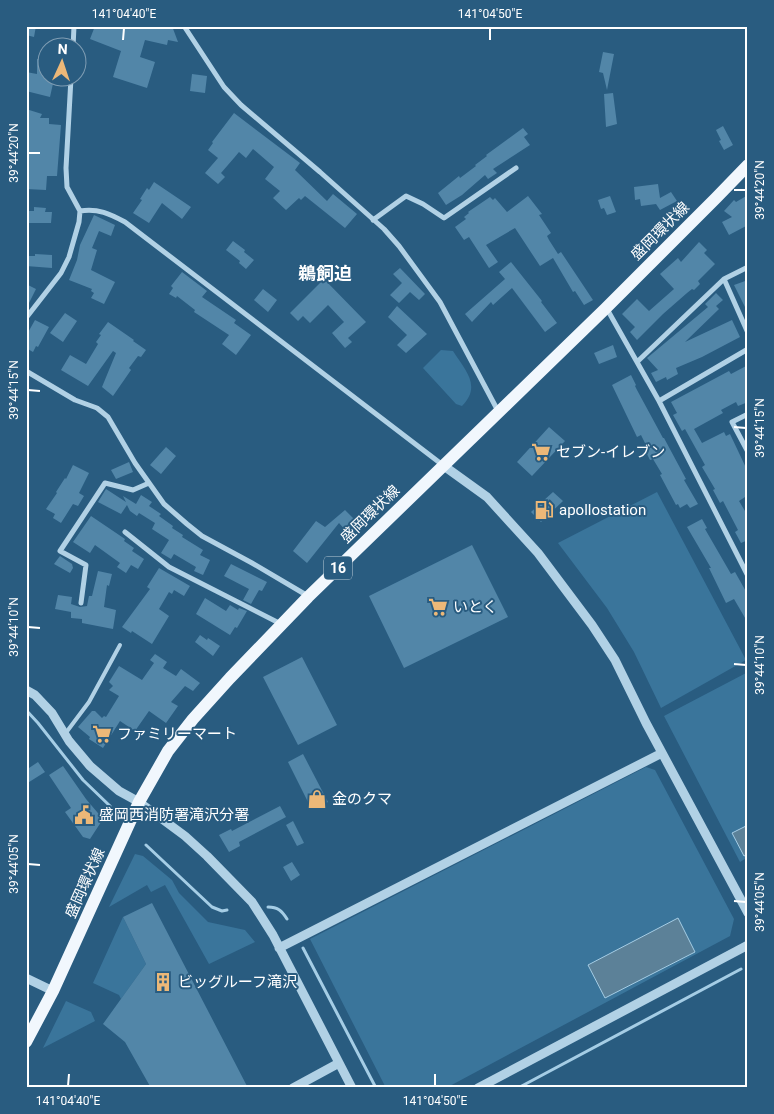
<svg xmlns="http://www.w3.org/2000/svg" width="774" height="1114" font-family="Roboto,'Noto Sans JP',sans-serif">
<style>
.green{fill:#3a759b}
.water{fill:#5c8198;stroke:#a5cde5}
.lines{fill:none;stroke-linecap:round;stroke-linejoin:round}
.stream{stroke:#a5cde5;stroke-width:3}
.building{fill:#5286a8}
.service{stroke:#b1d1e5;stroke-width:4}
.minor{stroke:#b1d1e5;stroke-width:5}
.tertiary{stroke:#b1d1e5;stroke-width:9}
.primary{stroke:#f1f7fd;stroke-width:12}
.ticks{fill:none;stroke:#fff;stroke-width:2}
.labels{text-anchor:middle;stroke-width:4;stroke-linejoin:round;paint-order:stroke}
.shield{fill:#295c80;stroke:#bfced9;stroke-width:1}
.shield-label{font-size:14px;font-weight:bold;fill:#fff}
.street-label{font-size:15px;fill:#fff;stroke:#295c80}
.poi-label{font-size:15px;fill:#fff;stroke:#295c80;text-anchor:start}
.quarter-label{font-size:18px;font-weight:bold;fill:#fff;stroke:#295c80}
.neatline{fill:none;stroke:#fff;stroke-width:2}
.ticks-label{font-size:12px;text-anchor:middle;fill:#fff}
</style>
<rect width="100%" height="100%" fill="#295c80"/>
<path class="green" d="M441,350L453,351C465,370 482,386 462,406L456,404L423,368Z
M657,492L746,660L661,708L634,652L607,608L558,543Z
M748,672V857L740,862L664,716Z
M646,767L655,770L734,919L730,936L446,1088H386L310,939Z
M135,854L143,856L172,880L179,893L208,922L245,930L255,942L209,964L165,885L151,892L147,885L109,907Z
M123,917L146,964L121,999L119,995L93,983Z
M66,1001L91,1012L95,1021L43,1048Z"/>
<path class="water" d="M748,825V854L744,856L732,833Z
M678,918L695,952L605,998L588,965Z"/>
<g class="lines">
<path class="stream" d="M26,710L38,723L83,780L110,806
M146,845L212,907L222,911L227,910
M268,907C278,907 282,911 287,919
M303,948L376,1088
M518,1088L741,969"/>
</g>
<path class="building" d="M26,26H36L34,37L26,35Z
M95,26H131L139,29L140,26H172L178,42L168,40L167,45L145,40L140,57L155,62L147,88L113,77L121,51L90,39Z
M603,52L614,54L607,90L603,73L599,72Z
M37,59H48V78L54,79L50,97L26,91V72L37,74Z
M192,74L207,76L205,93L190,91Z
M613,93L617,124L606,127L604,94Z
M26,109L42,114L40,118H49V124L61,125L57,176H47L46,190L26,189Z
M234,113L300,163L295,170L327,201L333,194L357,214L345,228L305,196L301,200L299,198L286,210L273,198L280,191L265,179L274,167L253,149L246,158L239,152L234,158L221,173L225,177L218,184L205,173L218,158L208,150L213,143L212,142Z
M723,126L733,145L724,150L719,141L721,140L716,130Z
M523,128L528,134L524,137L530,145L493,169L497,173L488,179L485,175L462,195L446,205L438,193L459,176L460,178L476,166L475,165L487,156L486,155Z
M154,182L191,207L182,219L162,203L149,223L133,213L142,200L140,199L147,188L149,190Z
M658,184L660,198L671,192L677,201L660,210L656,204L641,206L640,199L635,200L634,187Z
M748,195V225L729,235L722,222L732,217L724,211L734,200L736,202Z
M528,196L542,214L539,215L551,233L547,236L549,240L558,254L561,252L593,300L584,305L575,291L573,292L553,258L540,266L515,228L486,245L498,262L489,268L469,237L464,240L455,227L466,219L464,217L469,213L468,212L490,197L493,200L495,198L507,212Z
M610,196L616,212L607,215L604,208L601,209L598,200Z
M34,207L46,208L45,212H52L51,223H27V211H34Z
M94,215L115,225L111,236L99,231L92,248L97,250L91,270L115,282L104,304L91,298L94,293L91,291L92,289L69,280L77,260L80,245Z
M233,241L245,250L244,252L254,260L246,269L239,263L240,261L226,250Z
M699,242L707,250L704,253L715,264L698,281L700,284L694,290L692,289L687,293L663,314L637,340L630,332L635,327L622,314L637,299L649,311L674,289L660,274L678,258L681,262Z
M35,254L52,255V268L26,266V256H35Z
M511,262L542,301L541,302L557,323L545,332L512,288L493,305L491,302L472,322L465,314L505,279L499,272Z
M400,268L425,294L419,300L410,292L399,303L390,295L402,283L393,274Z
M182,272L207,291L202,297L236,320L234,323L251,335L236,355L222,344L229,335L194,312L195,310L177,296L176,298L169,294L173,288L171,286Z
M324,279L366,322L348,338L352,342L345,348L332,333L344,322L328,305L310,323L303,316L298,321L290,313Z
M748,280V313L734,285Z
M26,284L36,289L26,309Z
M263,289L277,300L268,312L254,300Z
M716,293L723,300L716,306L719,309L685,342L732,320L740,337L702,357L676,368L678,374L667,380L666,377L656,382L651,373L658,370L647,358L708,307L705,304Z
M397,306L427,334L406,353L397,345L407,335L388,317Z
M65,313L77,321L63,342L50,333Z
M35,320L49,327L38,347L36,346L33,352L26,348V336Z
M108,322L134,340L133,341L146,350L141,357L138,356L129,368L131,370L113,396L102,387L116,353L113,351L88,386L61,370L70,355L86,364L98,344L96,342L101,335L99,334Z
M613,345L617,357L599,364L594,353Z
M748,365V402L738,406L736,402L721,410L723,413L694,429L702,443L724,432L726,436L730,434L748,472V495L739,501L748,516V540L741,543L735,532L738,530L723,501L720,503L713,490L715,489L702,467L705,465L685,429L682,431L673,415L677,413L671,402L729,371L731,374Z
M631,375L636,385L635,386L637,390L663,438H664L686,479L684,480L698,504L690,508L687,504L680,508L678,504L676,505L660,475L662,474L653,459L650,460L645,450L648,449L641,435L637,437L612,385Z
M549,427L565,441L532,476L517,462Z
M166,447L176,456L161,474L150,465Z
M129,462L133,472L116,479L111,470Z
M73,465L89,473L79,493L84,496L78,506L73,504L61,523L53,518L55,514L46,509L57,493L56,492L65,478L66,479Z
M106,489L126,502L123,496L136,504L141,495L152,502L149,506L161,514L159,516L173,526L172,528L183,535L182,537L203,550L200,555L210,560L203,575L194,571L196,567L174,554L171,559L161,553L169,540L152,529L155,523L139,513L137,516L130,511L127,505L121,514L98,502Z
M553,492L563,501L541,522L531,512Z
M345,510L357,522L347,532L339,523L307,563L293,551L316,521L325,527Z
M91,516L125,539L124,541L134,548L132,551L144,559L138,569L131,565L126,573L117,567L120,563L95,545L90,553L73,542Z
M702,519L707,528L705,529L731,574L735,572L748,595V623L734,599L726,603L709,568H711L687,527Z
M472,545L508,617L404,668L369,596Z
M60,556L72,564L73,568L70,573L54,564Z
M231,564L267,582L262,591L259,590L251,604L243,600L249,589L224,576Z
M159,568L190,586L184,596L174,590L172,594L169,592L159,609L169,616L152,644L132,631L131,633L122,627L150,589L147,587Z
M98,571L112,574L109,586L107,585L104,607L116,610L113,629L82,623V619L71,618V612L55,609L58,595L72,597L71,604L80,607L87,606L89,596H92Z
M205,598L226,611L230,605L238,610L239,608L247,611L237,628L235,627L230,635L196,614Z
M200,635L207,640L208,638L220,646L213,656L195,642Z
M155,654L167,662L163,668L176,676L181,669L200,683L193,691L185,686L171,702L178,706L166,723L149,711L135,731L120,721L103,748L89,739L90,737L78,727L92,711H95L102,718L104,716L106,717L119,696L109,690L113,686L109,682L119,666L142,680L154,663L150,660Z
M302,657L337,725L298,745L263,677Z
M303,754L328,802L312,810L288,762Z
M38,762L45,772L26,784V770Z
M63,766L86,799L103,819L90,839L83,837L65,812L71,808L49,775Z
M280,806L286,817L239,842L240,846L229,852L219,835L231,829L232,831Z
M293,821L304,843L297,846L286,825Z
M292,862L300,875L291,881L283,867Z
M152,903L248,1088H151L125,1042L103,1024L146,964L123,917Z"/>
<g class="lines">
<path class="service" d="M65,734L89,702L120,645"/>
<path class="minor" d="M184,26L224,87L241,105L320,172L384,229L399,246L440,302L498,411
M73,48L74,26
M80,211C98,208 110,214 125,222L444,466
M373,220L406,196L423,204L444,218L516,168
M724,279L748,333
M607,309L659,401L748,576
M26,318L61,273L69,257L79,222L80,211L67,187L66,168L71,78
M637,362L724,279L748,267
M26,371L75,400L97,408L108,417L135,463L164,504L187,524L202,536L252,563L308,596
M659,401L748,349
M748,414L732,422L748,452
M125,532L169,567L281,624
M81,603L86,565L60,551L105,483L133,490L149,483"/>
<path class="tertiary" d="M444,466L487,497L538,553L592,625L615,660L646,723L748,913
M26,690L35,695L52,713L69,741L90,766L119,791L139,802L185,836L207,856L252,902L273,935L352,1088
M279,948L662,753
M26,978L53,991
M293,1088L339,1063
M478,1088L748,945"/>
<path class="primary" d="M26,1042L53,991L139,802L168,751L193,719L230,678L308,597L606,308L716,198L748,165"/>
</g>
<path class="ticks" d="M123,40L124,28M490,40V28M28,153H40M734,190H746M28,390L40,391M734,427L746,428M28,627L40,628M734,664L746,665M28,864L40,865M734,901L746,902M68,1086L69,1074M435,1086V1074"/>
<defs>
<g id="supermarket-bare" transform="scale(1.5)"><path d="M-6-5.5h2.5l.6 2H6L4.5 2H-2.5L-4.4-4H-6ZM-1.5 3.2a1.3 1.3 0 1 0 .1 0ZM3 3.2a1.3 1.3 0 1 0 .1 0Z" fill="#ecb878" stroke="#295c80" stroke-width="2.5" paint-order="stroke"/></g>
<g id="fuel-bare" transform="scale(1.5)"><path d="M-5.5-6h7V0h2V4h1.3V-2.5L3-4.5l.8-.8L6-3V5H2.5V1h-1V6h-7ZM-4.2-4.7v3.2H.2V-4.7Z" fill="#ecb878" stroke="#295c80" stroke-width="2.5" paint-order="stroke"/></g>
<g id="shop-bare" transform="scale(1.5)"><path d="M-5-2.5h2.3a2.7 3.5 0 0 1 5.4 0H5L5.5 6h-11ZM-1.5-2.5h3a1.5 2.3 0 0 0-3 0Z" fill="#ecb878" stroke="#295c80" stroke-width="2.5" paint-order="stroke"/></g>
<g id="civic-bare" transform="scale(1.5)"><path d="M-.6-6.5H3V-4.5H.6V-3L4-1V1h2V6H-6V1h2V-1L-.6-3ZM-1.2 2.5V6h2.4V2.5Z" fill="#ecb878" stroke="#295c80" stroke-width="2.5" paint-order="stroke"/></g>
<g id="building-bare" transform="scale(1.5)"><path d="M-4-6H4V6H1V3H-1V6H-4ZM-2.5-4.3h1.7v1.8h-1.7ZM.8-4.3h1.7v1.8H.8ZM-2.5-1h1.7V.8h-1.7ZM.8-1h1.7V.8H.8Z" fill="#ecb878" stroke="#295c80" stroke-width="2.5" paint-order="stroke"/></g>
</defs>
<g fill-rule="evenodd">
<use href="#supermarket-bare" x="541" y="452"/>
<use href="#fuel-bare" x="544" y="510"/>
<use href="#supermarket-bare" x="438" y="607"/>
<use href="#supermarket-bare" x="102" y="734"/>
<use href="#shop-bare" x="317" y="799"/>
<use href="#civic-bare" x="84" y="815"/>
<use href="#building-bare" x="163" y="982"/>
</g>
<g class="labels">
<rect class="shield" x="324" y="556.5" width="28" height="23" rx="4"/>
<g class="shield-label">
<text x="338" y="573">16</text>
</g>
<g class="street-label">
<text transform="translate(660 231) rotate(-45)" y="5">盛岡環状線</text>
<text transform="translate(370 514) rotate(-44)" y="5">盛岡環状線</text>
<text transform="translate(85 883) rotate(-66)" y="5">盛岡環状線</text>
</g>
<g class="poi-label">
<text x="556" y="457">セブン-イレブン</text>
<text x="559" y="515">apollostation</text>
<text x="453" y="612">いとく</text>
<text x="117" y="739">ファミリーマート</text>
<text x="332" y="804">金のクマ</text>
<text x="99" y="820">盛岡西消防署滝沢分署</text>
<text x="178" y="987">ビッグルーフ滝沢</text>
</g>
<g class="quarter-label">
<text x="325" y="280">鵜飼迫</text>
</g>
</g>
<rect width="774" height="1114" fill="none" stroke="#295c80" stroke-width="55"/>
<g transform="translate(62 62) rotate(3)"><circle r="24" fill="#295c80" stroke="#7f9db3"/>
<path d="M0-4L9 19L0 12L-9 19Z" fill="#ecb878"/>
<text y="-8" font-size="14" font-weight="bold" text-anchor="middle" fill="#ffffff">N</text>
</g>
<rect x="28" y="28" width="718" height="1058" class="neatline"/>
<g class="ticks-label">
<text x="124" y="18">141°04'40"E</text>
<text x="490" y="18">141°04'50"E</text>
<text transform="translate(14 153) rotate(-90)" y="4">39°44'20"N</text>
<text transform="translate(760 190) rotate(-90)" y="4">39°44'20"N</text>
<text transform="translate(14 390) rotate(-90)" y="4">39°44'15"N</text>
<text transform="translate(760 428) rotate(-90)" y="4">39°44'15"N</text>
<text transform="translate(14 627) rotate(-90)" y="4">39°44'10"N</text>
<text transform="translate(760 665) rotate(-90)" y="4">39°44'10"N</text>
<text transform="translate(14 864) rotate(-90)" y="4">39°44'05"N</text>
<text transform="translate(760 902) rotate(-90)" y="4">39°44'05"N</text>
<text x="68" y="1105">141°04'40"E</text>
<text x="435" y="1105">141°04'50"E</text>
</g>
</svg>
